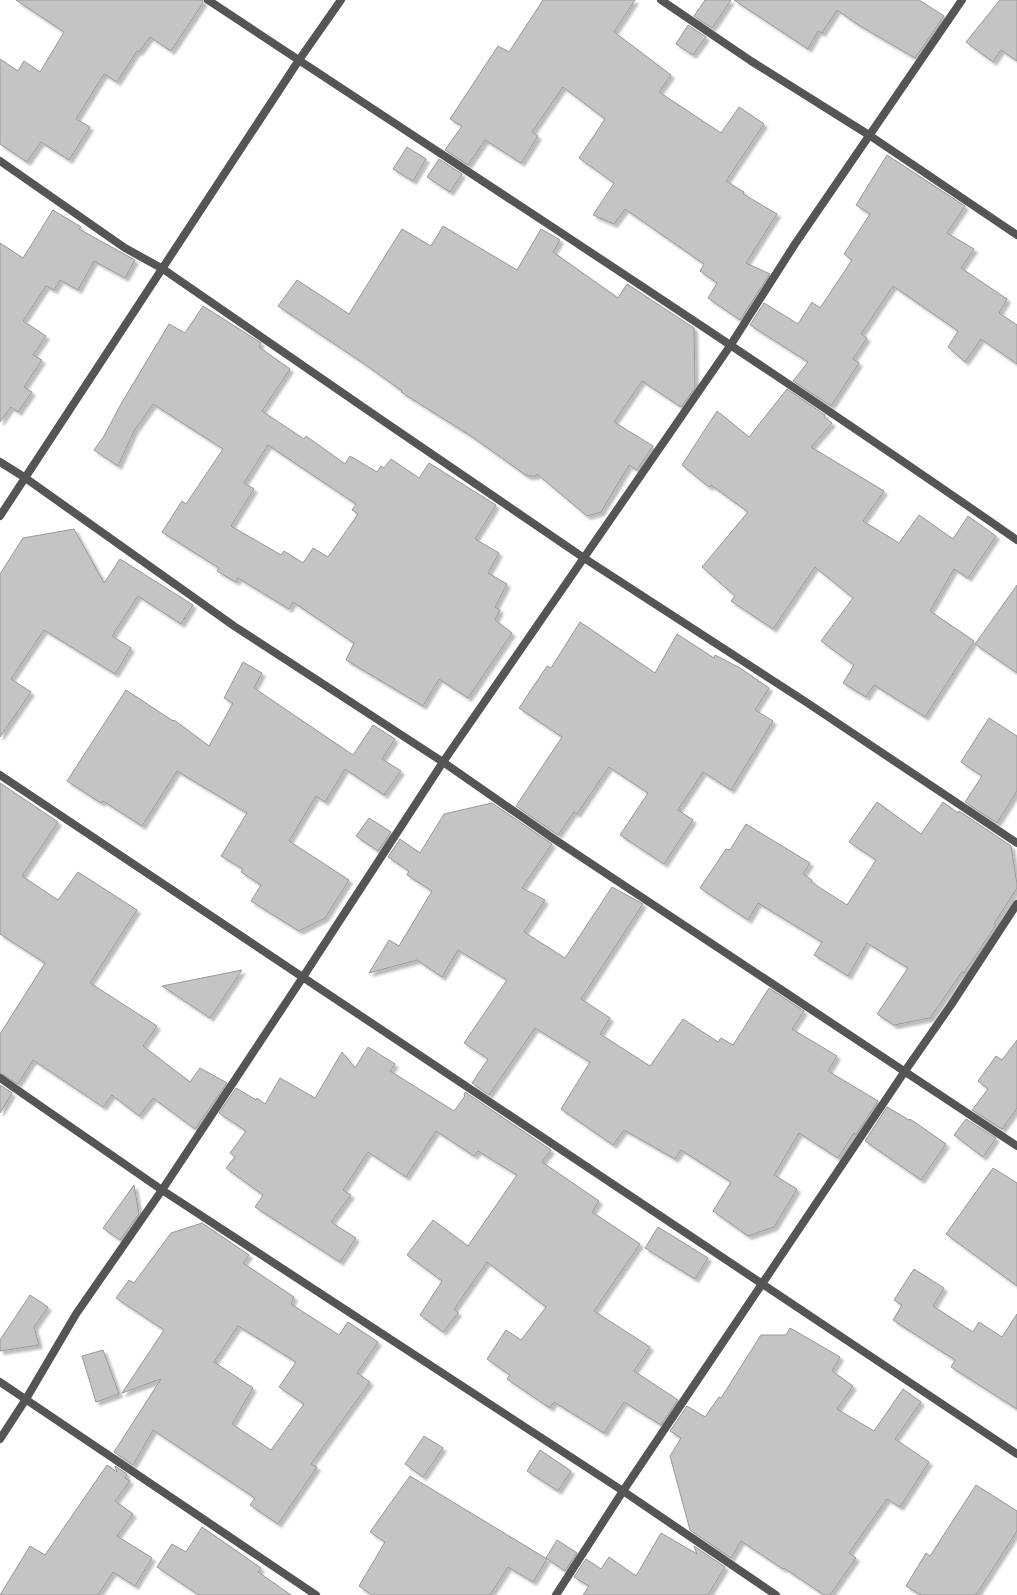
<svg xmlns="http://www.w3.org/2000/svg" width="1017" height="1595" font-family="'Open Sans',sans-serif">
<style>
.building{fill:#c4c4c4;stroke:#999;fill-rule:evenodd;filter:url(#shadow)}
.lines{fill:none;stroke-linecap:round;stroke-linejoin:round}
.minor{stroke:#555;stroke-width:8}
</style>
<defs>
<filter id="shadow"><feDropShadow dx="3.5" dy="3.5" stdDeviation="1" flood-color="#0004"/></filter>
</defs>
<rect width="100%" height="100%" fill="#fff"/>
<path class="building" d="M16,0H203V3L171,51L150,37L139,52L137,51L117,82L104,74L76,119L90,127L69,160L41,142L27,162L0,144V59L18,71L24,61L40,72L64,32Z
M543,0H635L614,32L671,75L659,92L721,133L739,107L764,124L726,181L744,192L743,194L777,214L746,263L770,274L740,320L708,298L717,283L700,271L704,264L625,209L614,224L593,215L614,183L579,158L605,119L563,87L532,132L538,136L521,163L485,140L468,165L445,150L462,126L450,119L498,46L509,52Z
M705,0H731L712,28L694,16Z
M734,0H919L944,16L915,58L857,24L837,10L822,33L818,31L808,49Z
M1000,0H1017V61L1001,50L993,62L966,42Z
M688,25L706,37L693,55L676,44Z
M407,147L426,159L413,181L393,169Z
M887,155L965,206L947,233L974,249L961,268L1007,299L999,313L1017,325V364L981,339L965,362L948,347L958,331L893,286L861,334L867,338L853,359L859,363L831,406L793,381L808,362L750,325L764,303L798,324L812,302L820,308L852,260L844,254L870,214L856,205Z
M439,159L462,174L450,192L427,177Z
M53,210L81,227L79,229L135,260L125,278L94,261L78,290L60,280L54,290L46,286L23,321L46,336L33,355L42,360L24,387L32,392L18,412L11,407L0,422V243L23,258Z
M443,226L517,270L541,229L560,240L553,252L618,298L627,284L694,328L695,388L681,407L642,381L614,422L653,446L637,470L629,465L601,512L587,516L537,474L535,476H527L471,436L401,392L402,391L366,365L278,306L297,280L349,314L402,229L431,246Z
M203,306L261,343L259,347L290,369L262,411L304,439L306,436L345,464L350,456L377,472L381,466L384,468L391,459L419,478L429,463L496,505L475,539L499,553L488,573L507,584L495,607L500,610L495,620L512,633L468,698L439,679L423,706L346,660L354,643L293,602L289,609L238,578L236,582L217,571L219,568L162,532L182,501L186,504L223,449L153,404L134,431L118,466L94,450L104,436L121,404L169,324L185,333ZM268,445L356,504L352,510L358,514L328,557L313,548L303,563L284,551L281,555L231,526L254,489L244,483Z
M787,389L825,415L824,417L832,423L811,447L884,491L863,521L899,543L919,515L953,539L968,516L996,536L968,578L954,569L930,611L974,641L925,717L874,685L866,697L843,683L854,665L821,641L853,598L815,567L773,629L731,601L735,596L702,567L748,512L711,485L709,487L682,465L717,411L749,437Z
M74,529L104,583L120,559L193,605L181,624L138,596L112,636L131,648L115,674L44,630L11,679L31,692L0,737V574L23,538Z
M1017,585V673L975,644Z
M580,622L655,673L677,634L714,658L715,655L740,668L769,688L755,710L773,721L731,790L703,772L678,810L693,820L664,864L620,835L648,793L609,767L577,814L574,812L558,835L516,806L562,737L519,708L547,666L551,668Z
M243,662L262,673L254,688L353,755L373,725L395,739L382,759L401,771L384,795L345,769L325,802L316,796L289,841L349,880L325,918L299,931L251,901L261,885L241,872L243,869L221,856L247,813L177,771L142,826L103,801L101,803L67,781L126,690L173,721L174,720L209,746L233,703L224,698Z
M989,718L1017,736V791L997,823L965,802L982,776L961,762Z
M0,783L58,822L22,876L58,900L78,872L137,910L90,983L157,1026L143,1046L190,1082L200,1068L227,1083L195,1129L153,1098L139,1116L112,1095L103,1107L33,1060L18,1084L0,1073V1034L45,963L0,934Z
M877,802L921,834L943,802L958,813L959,811L1011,846L1017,884V888L994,924L996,925L964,973L962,972L930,1018L894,1025L877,1014L908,968L867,943L848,976L814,955L822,942L758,903L748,920L700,888L726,849L730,850L746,824L810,863L803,874L812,880L811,882L847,905L876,860L849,842Z
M492,803L552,844L522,888L545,900L524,932L565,958L612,887L643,904L581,999L610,1018L600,1034L650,1066L683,1019L718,1042L721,1038L733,1045L769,988L804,1011L792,1029L837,1056L828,1071L878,1101L856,1135L854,1133L838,1158L799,1133L774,1175L797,1189L774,1227L748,1236L713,1211L731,1182L681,1150L675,1159L624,1130L613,1145L561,1109L590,1062L535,1028L489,1095L472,1083L488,1059L464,1043L507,980L458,950L442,977L417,960L369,973L389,940L399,946L432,891L407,875L409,871L388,857L400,839L420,853L444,814Z
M369,818L391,832L378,851L356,836Z
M242,970L210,1018L162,986Z
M1017,1040V1108L1002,1129L972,1110L988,1089L978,1081L996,1056L1002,1060Z
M368,1047L395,1064L390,1071L454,1111L465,1096L464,1095L465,1092L551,1150L542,1162L599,1201L592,1212L640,1244L594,1311L650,1347L634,1371L678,1400L661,1425L624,1402L604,1433L554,1402L550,1408L507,1379L510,1375L487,1359L506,1330L521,1340L546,1307L487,1262L454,1309L458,1313L443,1332L420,1315L442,1281L407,1255L433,1220L468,1246L517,1175L478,1151L474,1156L436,1131L406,1177L368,1152L343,1190L351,1195L331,1222L356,1238L340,1262L255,1207L263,1195L226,1168L235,1157L230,1153L246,1131L219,1113L236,1088L256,1100L257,1098L265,1104L280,1078L315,1098L342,1052L355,1068Z
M0,1085L12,1093L0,1113Z
M887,1107L909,1120L910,1119L946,1144L921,1180L865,1141Z
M966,1119L996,1138L983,1157L954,1135Z
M993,1168L1017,1183V1286L946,1234Z
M134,1185L139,1214L120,1240L103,1228Z
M202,1223L249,1255L243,1263L294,1297L291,1304L339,1335L348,1322L378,1342L357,1373L370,1382L311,1464L317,1467L278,1524L250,1505L255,1498L153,1430L133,1465L114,1452L161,1379L122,1393L164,1330L116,1298L129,1280L134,1283L171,1233ZM238,1326L296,1362L279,1387L304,1404L271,1450L232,1424L253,1388L214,1362Z
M658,1227L708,1258L695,1279L645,1248Z
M914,1269L944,1288L933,1306L973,1332L979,1322L1002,1337L1017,1314V1409L951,1367L955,1360L893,1320L902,1305L894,1300Z
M30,1295L48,1307L34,1327L39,1345L0,1351V1340Z
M790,1328L840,1357L832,1371L853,1386L837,1409L874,1431L903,1389L921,1402L895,1439L929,1462L900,1507L887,1499L849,1553L856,1558L830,1595H824L784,1568L783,1569L741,1541L731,1558L690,1530L670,1456L681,1438L670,1431L687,1406L705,1417L719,1397L721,1398L761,1335H786Z
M103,1350L119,1394L96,1402L82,1356Z
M424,1436L443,1448L423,1477L405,1464Z
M540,1450L571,1471L558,1491L527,1471Z
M107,1465L117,1472L115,1466L127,1474L125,1478L130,1481L115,1501L133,1514L117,1536L152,1558L135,1586L113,1572L98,1595H0L30,1546L45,1555Z
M410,1476L547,1559L533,1582L508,1567L490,1595H372L359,1586L385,1542L370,1532Z
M976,1485L1017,1511V1531L976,1595H921L906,1586L926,1553L930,1556Z
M202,1527L261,1568L258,1572L291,1595H199L157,1567L172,1544L186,1552Z
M661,1533L697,1554L694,1546L725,1567L708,1595H583L589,1586L574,1577L586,1559L601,1569L609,1557L636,1576Z
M557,1540L577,1553L565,1571L546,1558Z"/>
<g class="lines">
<path class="minor" d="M208,0C478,179 751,355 1017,540
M661,0L751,61L869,135L1017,235
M0,161L125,248L163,269L379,418L584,558L806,702L1017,843
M0,462L24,477L234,626L443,762L551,837L1017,1146
M0,516L299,60L341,0
M0,775L1017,1454
M0,1078L162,1190L623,1491L776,1595
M0,1382L316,1595
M0,1439L26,1399L76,1314L162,1190L303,977L443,762L730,346L795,244L962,0
M556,1595L623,1491L905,1071L951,1005L1017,904"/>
</g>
</svg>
